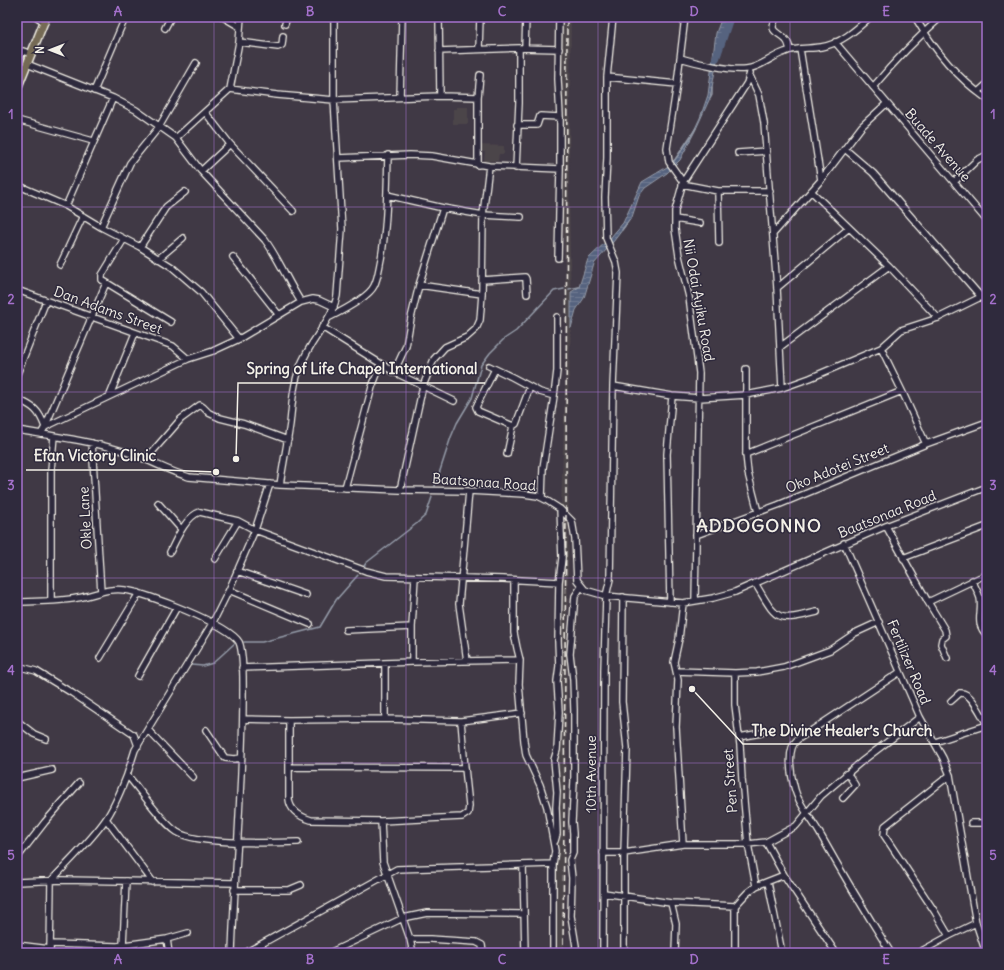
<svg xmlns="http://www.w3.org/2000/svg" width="1004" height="970" font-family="Delius,sans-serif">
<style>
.built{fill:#4c444a}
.water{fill:url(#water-rules);stroke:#959ca9}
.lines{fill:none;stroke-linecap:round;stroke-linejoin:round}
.stream{stroke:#959ca9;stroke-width:1.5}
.river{stroke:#56637f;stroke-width:8}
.minor-casing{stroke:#f4f1e8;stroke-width:8}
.major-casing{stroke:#f4f1e8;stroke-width:10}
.minor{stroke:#2f2a3d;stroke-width:5.5}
.major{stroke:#756b55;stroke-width:7}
.rail{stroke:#f4f1e8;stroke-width:1.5;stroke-dasharray:6 3;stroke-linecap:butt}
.grid{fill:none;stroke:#a571cd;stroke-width:1;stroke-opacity:0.55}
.labels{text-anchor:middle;stroke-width:3;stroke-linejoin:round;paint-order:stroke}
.street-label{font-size:14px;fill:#f4f1e8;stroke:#2f2a3d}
.district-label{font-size:18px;font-weight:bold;letter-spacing:1px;fill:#f4f1e8;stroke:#2f2a3d}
.leader{fill:none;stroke:#f4f1e8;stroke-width:1.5}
.callout-dot{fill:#f4f1e8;stroke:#2f2a3d;stroke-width:1.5}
.callout-label{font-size:15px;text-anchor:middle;font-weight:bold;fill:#f4f1e8;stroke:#2f2a3d;stroke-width:3;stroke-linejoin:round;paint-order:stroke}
.neatline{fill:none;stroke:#a571cd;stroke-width:1.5}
.grid-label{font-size:13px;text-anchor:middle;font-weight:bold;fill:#a571cd}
</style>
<defs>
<pattern id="water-rules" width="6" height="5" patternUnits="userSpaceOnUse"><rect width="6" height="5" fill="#56637f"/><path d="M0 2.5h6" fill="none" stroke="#6f7a91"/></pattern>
</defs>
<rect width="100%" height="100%" fill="#403945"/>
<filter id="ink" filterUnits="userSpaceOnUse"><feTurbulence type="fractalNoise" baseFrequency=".025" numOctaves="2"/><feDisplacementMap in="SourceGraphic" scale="8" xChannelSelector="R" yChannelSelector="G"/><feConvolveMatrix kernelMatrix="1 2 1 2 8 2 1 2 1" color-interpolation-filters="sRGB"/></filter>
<g filter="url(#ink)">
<path class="built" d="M562,17H571L569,167L571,328L567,419L569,511L564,953H556L561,508L567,325L561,164Z
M457,107H468V124H453V109H457Z
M480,145L504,146V154H499L498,161H484L485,152H480Z"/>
<path class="water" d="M722,17H731L720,44L710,98L695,131L680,160L667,173L645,188L639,196L632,217L613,242L594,264L584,298L576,310L571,328V292L579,287L588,259L611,237L623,223L642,182L667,167L678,156L691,137L700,118L708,95L716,33Z"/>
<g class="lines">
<path class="stream" d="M710,99L712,95V87
M674,161L696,128
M622,230L629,220
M569,289L579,287
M435,486L451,437L457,423L472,398L481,365L490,353L504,339L516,331L554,291L564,289
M363,568L366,563L416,524L426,515L432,497
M244,642H262L320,627L336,600L358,575
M191,665L203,666L213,663L235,643"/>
<path class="river" d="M716,58L730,17"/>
<g class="minor-casing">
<path id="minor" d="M37,17L45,22
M223,17L240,27
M439,17L440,96
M685,17L677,84L667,148L669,162L683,182L675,211V229L679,256L689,297L699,373L695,601
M777,17C767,33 778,31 786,40C789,43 789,47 790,50
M915,17C934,50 956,77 987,99
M285,24L287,17
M165,28L171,17
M239,42L278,47L282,45L283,36
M835,42L987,221
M525,48L526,17
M479,49L480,17
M800,49L821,180
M439,51L519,48L559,49
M680,58C697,63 730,71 746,69C760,68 772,56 785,52C796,47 809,49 821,47C840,44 856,30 870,17
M17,62L23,51L31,54
M27,64L113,98L136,110L176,138L201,171L265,240C279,259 288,282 301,302
M750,76L759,95L764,123L777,288L782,388
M607,77L677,84
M873,87C894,62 917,38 941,17
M230,89L277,95L334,100L440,96L478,97
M94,91L122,25L126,17
M978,92L987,84
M400,97L402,17
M205,112L230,144L293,211
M17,120L93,141
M517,125H537L540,116L560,117
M176,138L230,89L239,42L241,17
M845,149L873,173L982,298
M738,153L767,151
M338,158L410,155L432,156L489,166L560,169
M478,165V97L480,75
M516,168L519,103V48
M201,171L230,144
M683,182L747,83L750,73
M954,182L977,160L987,155
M682,184L718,191H770
M17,185L66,206L101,227L140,247L172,267L201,292L239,339
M718,191L719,243
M811,191L889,266L938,318
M387,195L443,208L483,215L521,217
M66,206L113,98
M675,219L700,223
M101,227L130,163L159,127L196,63
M773,234L821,180L862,126L886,104
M124,239L102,275V280L171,322
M140,247L166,207L185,192
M233,257L279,315
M558,258L560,169V117L558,79L559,17
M158,259L183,238
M60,265L83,216
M482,280L525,277L526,279L527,294
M419,285L482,294
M777,288L849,228
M17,290L173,346L188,359
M330,317C342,311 368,298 374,286C378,278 379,268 381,259C387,225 387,190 388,155
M322,327L394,372L454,401
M780,347L889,266
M881,348L902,391L926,444
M489,366L512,377L540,392L554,396L543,468L542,498
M495,369L476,407L478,411L513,426L516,424L530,387
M746,369V454L748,473L758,512
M394,372L406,346L411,318L419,285L443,208
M17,374L46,301
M613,386L672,396L699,398L746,395L782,388L810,378L881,348L901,330L938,318L987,294
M110,395L135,333
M554,396L557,371V317
M17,399C33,406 39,410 45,427
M45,427L106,283
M17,430C53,436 91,441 126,452C148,459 167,471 189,477L280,485L400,490L469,491L524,494L538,496L546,500L560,509L572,521L575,539L577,580L585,590L606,596L683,603L713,598L735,592L886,526L987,487
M41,434L45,427L188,359L213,351L239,339L301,302L313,299L319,300L334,307
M92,443L101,592
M507,454L513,426
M746,454L902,391
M146,459L181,419L200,405L203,407L209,413L220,418L244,424L288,440
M270,484L255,530L229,590L213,622L135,750L127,775C141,791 161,821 177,832C197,845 273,843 298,842
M280,485C283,465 287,445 290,424C292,405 293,385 300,367C309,341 331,323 337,296L342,229L334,100V17
M345,488L372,387L381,364
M400,490L423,386L434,359L445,347L467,337L476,329L480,320L482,294L483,215L489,166
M158,503L181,529
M886,526L928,602L945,630L946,636L942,639L941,644L947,658
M696,535L778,505L926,444L987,422
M844,543L920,717L943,758L950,775L976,923L986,953
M170,552C176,540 186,516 200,512L238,521L255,530L366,571L386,576L503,579L559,582
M903,558L987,526
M215,559L238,521
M237,571L306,595
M514,580V633L517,648L520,660L519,684L524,741L526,755L540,785L547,807L555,851L553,864V953
M972,580C975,586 978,592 980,598C983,613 974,623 987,635
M755,583C777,619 774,623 817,612
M229,590L310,624
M623,597L622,702L627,748L624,853V953
M51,601V470L54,436
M17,602C37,601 58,602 77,598C93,596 108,587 125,590C146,593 228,624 239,642C244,653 243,683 243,696C243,782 235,867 232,953
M670,602L667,454L672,396
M928,602L987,574
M683,603L679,639L674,662L678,680L676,727L683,844
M346,630L412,627
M100,658L139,593
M467,661L459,604L469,491
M412,662V627L415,577
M17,666L36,671L72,693L134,735L138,746
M242,668L412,662L520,660
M676,671L735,673L757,672L784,667L830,650L855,633L879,622
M735,673V705L740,745L742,779L748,844L756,886
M138,676L177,607
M951,701L960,693C971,691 981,715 987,724
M243,719L289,720L385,719L461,721L522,713
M385,719V663
M289,720V799C290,811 301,817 311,820L381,821L462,817L468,813L469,806L465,768L461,721
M17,721L34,734L46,739
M148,730L193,777
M206,730L225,758L234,759L241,758
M739,737L761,733
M935,742L987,725
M289,767L465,768
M17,778L52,770
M843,798L855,785L850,777L846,774
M106,819L153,882
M381,821L383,862L410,939L413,953
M971,823H987
M555,841L557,834L556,807L557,792L554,760L557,750L559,712L557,681L559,666L558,641L559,582L562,558L560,509
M766,842L784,875L836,953
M603,853H624L683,844H748L766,842L796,826L821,796L861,762L920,717
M17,858L45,822L79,783
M523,865L525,953
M17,882L63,880L235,883
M768,882L782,953
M234,890H289L301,885
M604,893L671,903L676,924L675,953
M671,903L735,906
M949,936L935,912L884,835L885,826L950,775
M167,939L169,953
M410,939H430L476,942L482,945L483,953
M50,944L117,946L167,939L188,933
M17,945L50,949
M123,945L126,881
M117,946V953
M50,953L51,881C69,861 90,842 106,819C115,806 121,790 127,775
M245,953L397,869L553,864
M329,953L403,918L427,913L523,914
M574,953L576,946L571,916L572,878L570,860L573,853V833L572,822L574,781V710L573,679L570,654L575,596L581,587
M603,953L604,670L606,596L610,579L613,386L618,273L616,262L606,238L605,197L607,158V77L613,17
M735,953V906L747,893L756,886L784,875
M891,953C866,913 842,873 819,832C811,818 799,805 795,790C791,777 786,749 797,740L900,672
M918,953L949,936L976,923"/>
</g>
<g class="major-casing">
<path id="major" d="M17,89L46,17"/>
</g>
<use href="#minor" class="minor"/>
<use href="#major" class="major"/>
<path class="rail" d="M563,953L566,515L567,17"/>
</g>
</g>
<path class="grid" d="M214,17V953M406,17V953M598,17V953M790,17V953M17,207H987M17,392H987M17,578H987M17,763H987"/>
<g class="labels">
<g class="street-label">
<text transform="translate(938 145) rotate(49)" y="5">Buade Avenue</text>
<text transform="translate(699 300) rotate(80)" y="5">Nii Odai Ayiku Road</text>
<text transform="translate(108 310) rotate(20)" y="5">Dan Adams Street</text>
<text transform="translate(837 468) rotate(-22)" y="5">Oko Adotei Street</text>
<text transform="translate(484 482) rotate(4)" y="5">Baatsonaa Road</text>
<text transform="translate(887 514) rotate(-22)" y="5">Baatsonaa Road</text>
<text transform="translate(85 518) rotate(-93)" y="5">Okle Lane</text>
<text transform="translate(909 662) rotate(67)" y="5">Fertilizer Road</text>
<text transform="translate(591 774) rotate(-90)" y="5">10th Avenue</text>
<text transform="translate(730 781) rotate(-94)" y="5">Pen Street</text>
</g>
<g class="district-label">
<text x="759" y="532">ADDOGONNO</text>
</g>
</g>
<path class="leader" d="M236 459L238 383H485M216 472L165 470H26M692 689L743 744H940"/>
<g class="callout-dot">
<circle cx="236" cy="459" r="4"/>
<circle cx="216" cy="472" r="4"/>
<circle cx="692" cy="689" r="4"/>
</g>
<g class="callout-label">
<text x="362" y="374">Spring of Life Chapel International</text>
<text x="95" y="461">Efan Victory Clinic</text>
<text x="842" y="736">The Divine Healer’s Church</text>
</g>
<rect width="1004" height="970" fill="none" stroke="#2f2a3d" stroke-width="44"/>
<g transform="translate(50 50) rotate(270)" stroke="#2f2a3d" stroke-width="3" paint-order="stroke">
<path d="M0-3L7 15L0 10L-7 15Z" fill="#f4f1e8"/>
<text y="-6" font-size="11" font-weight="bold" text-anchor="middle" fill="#f4f1e8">N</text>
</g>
<rect x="22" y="22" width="960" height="926" class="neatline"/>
<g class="grid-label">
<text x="118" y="16">A</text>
<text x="310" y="16">B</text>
<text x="502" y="16">C</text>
<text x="694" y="16">D</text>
<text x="886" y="16">E</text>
<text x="11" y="119">1</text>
<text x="993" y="119">1</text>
<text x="11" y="304">2</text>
<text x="993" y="304">2</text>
<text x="11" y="490">3</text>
<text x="993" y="490">3</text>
<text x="11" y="675">4</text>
<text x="993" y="675">4</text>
<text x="11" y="860">5</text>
<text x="993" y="860">5</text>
<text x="118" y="964">A</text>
<text x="310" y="964">B</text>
<text x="502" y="964">C</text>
<text x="694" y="964">D</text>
<text x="886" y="964">E</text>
</g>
</svg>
